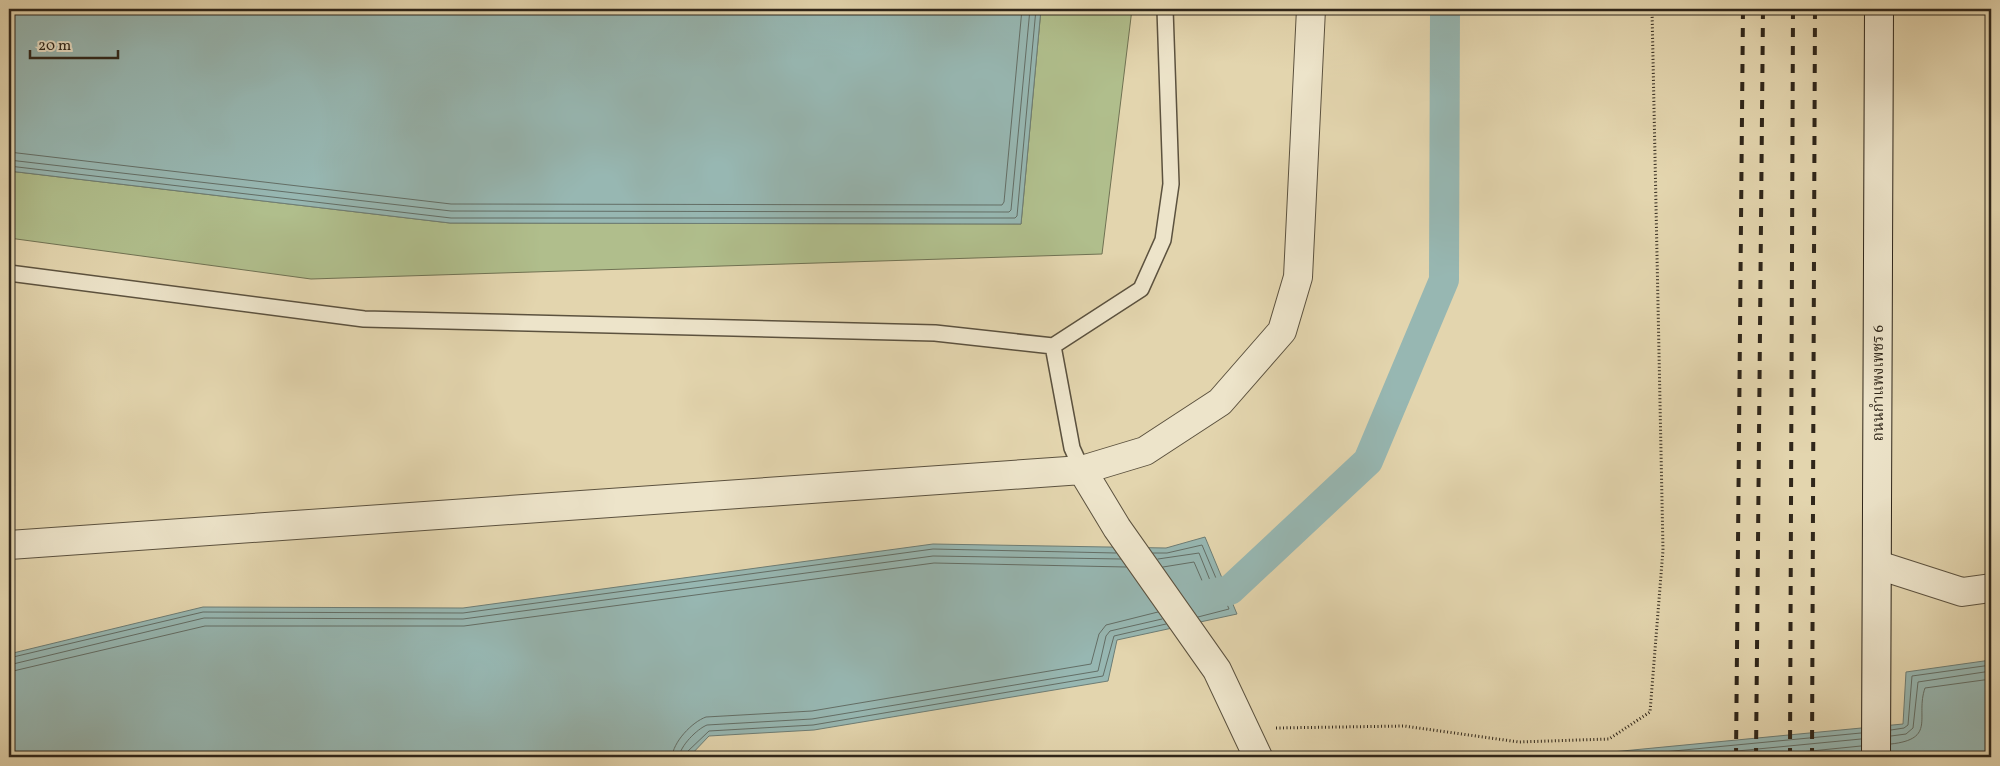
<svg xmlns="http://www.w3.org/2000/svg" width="2000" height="766" font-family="Vollkorn,'Noto Serif Thai',serif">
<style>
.green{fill:#b0be8c;stroke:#707253}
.water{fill:#97b7b2;stroke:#6d7d75}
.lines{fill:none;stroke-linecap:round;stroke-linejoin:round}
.shore{stroke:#636e66;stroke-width:1}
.canal{stroke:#97b7b2;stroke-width:30}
.service-casing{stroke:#5c523f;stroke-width:18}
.minor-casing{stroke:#5c523f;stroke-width:30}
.secondary-casing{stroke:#2f261a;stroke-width:30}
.path{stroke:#2f261a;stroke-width:3;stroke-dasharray:1 2.5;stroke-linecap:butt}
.service{stroke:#ede4ca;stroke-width:15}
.minor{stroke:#ede4ca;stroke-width:28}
.secondary{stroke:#ede4ca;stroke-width:28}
.rail{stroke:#2f261a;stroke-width:4;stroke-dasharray:9 9;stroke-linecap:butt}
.labels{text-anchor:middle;stroke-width:4.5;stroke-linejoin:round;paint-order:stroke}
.street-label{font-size:15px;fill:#2f261a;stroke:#ede4ca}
</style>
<rect width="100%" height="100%" fill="#e3d5ae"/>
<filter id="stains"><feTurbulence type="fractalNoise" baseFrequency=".004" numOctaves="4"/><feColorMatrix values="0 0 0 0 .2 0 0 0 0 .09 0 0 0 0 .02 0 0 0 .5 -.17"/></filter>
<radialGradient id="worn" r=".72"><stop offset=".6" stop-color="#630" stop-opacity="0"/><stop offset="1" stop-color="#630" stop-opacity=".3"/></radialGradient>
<path class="green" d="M1041,9H1132L1102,254L311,279L9,238V171L450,223L1021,224Z"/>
<path class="water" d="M9,9H1041L1021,224L450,223L9,171Z
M1205,537L1237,614L1117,640L1108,681L814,730L709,736L689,757H9V654L203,607L463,608L933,544L1166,548Z
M1991,660V757H1560L1903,724L1906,672Z"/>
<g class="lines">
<path class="shore" d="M9,152L451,204L1002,205L1004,202L1022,9
M9,160L451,211L1009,212L1011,210L1030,9
M9,166L451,218H1015L1017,216L1036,9
M1153,553H1167L1202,545L1229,609L1198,617
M1158,559L1199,553L1220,605L1194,612
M1163,567L1194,562L1210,599L1190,605
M9,658L203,612L463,613L933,549L1116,553
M9,665L204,618L463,619L933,556L1121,559
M9,672L205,626H464L934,563L1126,567
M1891,730L1904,728L1908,725L1912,676L1991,665
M1891,736L1906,734L1913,728L1918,682L1991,671
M1891,744C1937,739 1915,717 1925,688L1991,679
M672,757C673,742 692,722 706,717L812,711L1091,664L1099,634L1106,625L1158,612
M679,757C680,746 697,729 707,725L812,719L1098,671L1106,636L1110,631L1162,619
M686,757L687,752L709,731L813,725L1103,676L1114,636L1166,624
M1611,757L1861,733
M1675,757L1861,739
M1751,757L1861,746"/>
<path class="canal" d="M1186,599L1230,590L1368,461L1444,280L1445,9"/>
<g class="service-casing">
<path id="service" d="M9,273L364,319L935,333L1053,346
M1082,470L1072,448L1053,346L1141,289L1163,240L1171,184L1165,9"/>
</g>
<g class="minor-casing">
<path id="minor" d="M1082,470L1117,528L1217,670L1258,757
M9,545L1082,470L1145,451L1220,402L1282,331L1298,277L1311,9
M1878,565L1962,592L1991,588"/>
</g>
<g class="secondary-casing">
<path id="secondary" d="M1876,757L1879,9"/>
</g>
<path class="path" d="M1276,728L1404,726L1519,742L1609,739L1650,712L1663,550L1652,9"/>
<use href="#service" class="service"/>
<use href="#minor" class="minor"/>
<use href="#secondary" class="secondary"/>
<path class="rail" d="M1736,757L1743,9
M1756,757L1763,9
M1790,757L1793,9
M1812,757L1815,9"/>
</g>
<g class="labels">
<g class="street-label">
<text transform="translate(1878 383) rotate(-90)" y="5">ถนนกำแพงเพชร 6</text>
</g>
</g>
<rect width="2000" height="766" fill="none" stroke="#e3d5ae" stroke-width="30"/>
<rect x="10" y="10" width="1980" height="746" fill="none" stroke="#2f261a" stroke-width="2.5"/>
<rect x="15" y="15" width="1970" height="736" fill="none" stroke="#2f261a"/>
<path d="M30 50v8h88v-8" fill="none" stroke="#2f261a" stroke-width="2.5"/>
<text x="38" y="50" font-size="15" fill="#2f261a" stroke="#ede4ca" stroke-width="4" paint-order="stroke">20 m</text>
<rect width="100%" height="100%" filter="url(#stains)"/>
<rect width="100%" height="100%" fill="url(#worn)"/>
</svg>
